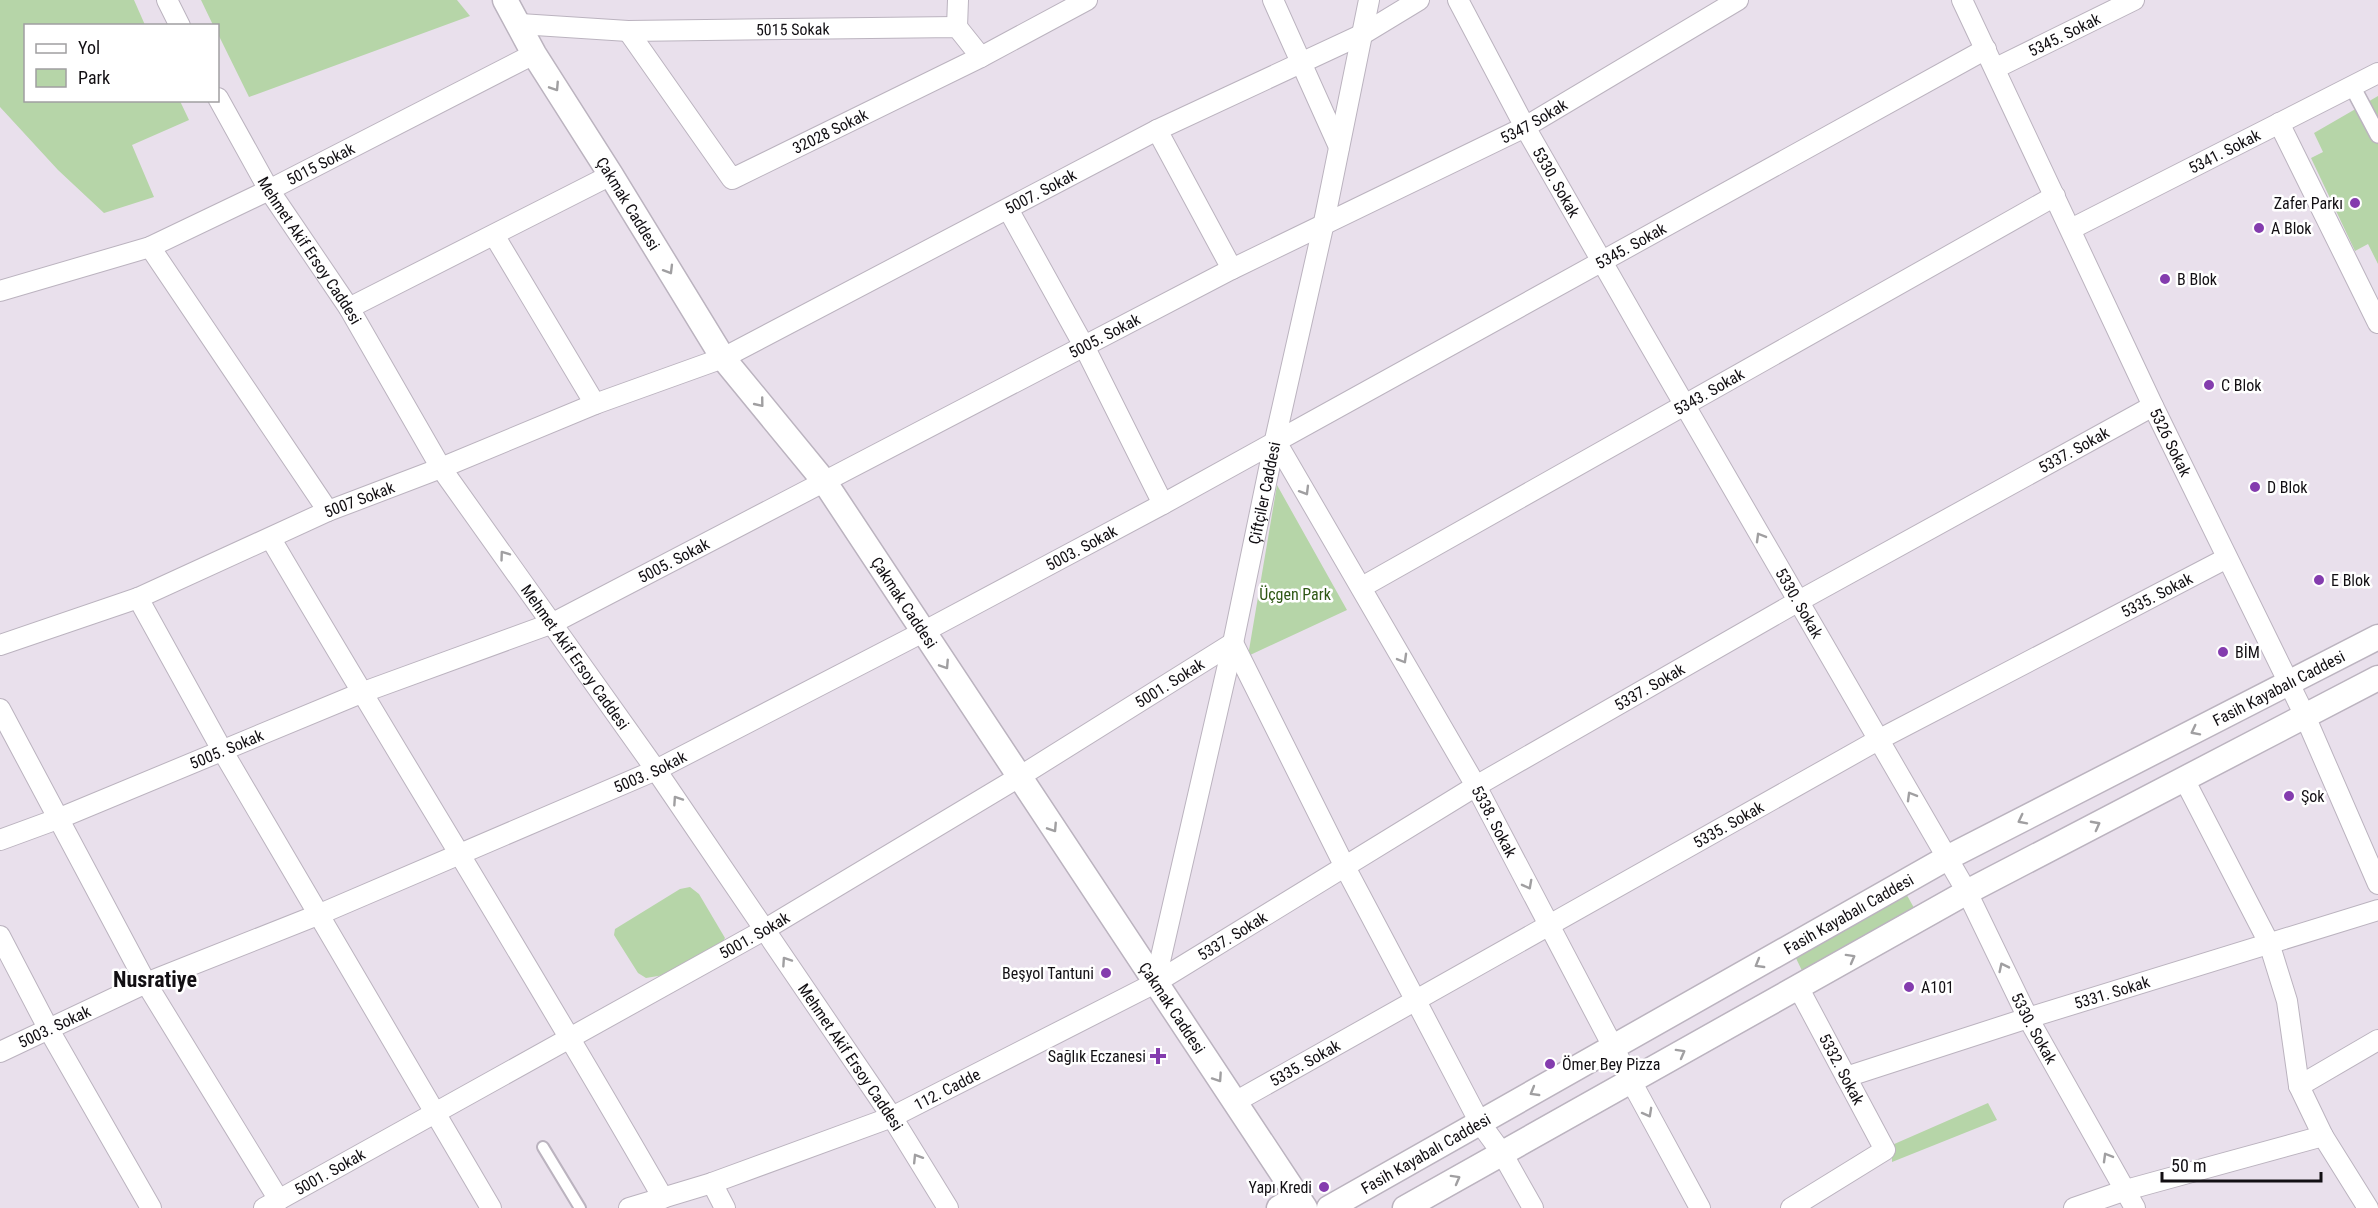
<svg xmlns="http://www.w3.org/2000/svg" width="2378" height="1208" font-family="'Roboto Condensed',sans-serif">
<style>
.green{fill:#b6d5a8}
.lines{fill:none;stroke-linecap:round;stroke-linejoin:round}
.service-casing{stroke:#bbb3bf;stroke-width:14}
.pedestrian-casing{stroke:#bbb3bf;stroke-width:18}
.minor-casing{stroke:#bbb3bf;stroke-width:22}
.tertiary-casing{stroke:#bbb3bf;stroke-width:27}
.service{stroke:#fff;stroke-width:10}
.pedestrian{stroke:#fff;stroke-width:15}
.minor{stroke:#fff;stroke-width:20}
.tertiary{stroke:#fff;stroke-width:24}
.oneway{stroke:#a09fa1}
.poi-dot{fill:#843cae;stroke:#fff;stroke-width:2}
.labels{text-anchor:middle;stroke-width:5;stroke-linejoin:round;paint-order:stroke}
.street-label{font-size:16px;fill:#120f13;stroke:#fff}
.poi-label{font-size:16px;fill:#120f13;stroke:#fff;text-anchor:start}
.park-label{font-size:16px;fill:#2e5714;stroke:#fff}
.district-label{font-size:22px;font-weight:bold;fill:#120f13;stroke:#fff}
</style>
<rect width="100%" height="100%" fill="#e9e0ec"/>
<path class="green" d="M0,0H134L145,25L26,26V100L180,101L189,120L132,145L154,197L104,213L58,170L0,107Z
M201,0H457L470,16L249,97L218,34V26L213,25Z
M2378,96V264L2368,244L2355,251L2311,158L2323,152L2314,133Z
M1277,485L1347,610L1248,656Z
M690,887L699,894L725,938L721,945L664,975L646,978L638,973L614,935L615,929L680,889Z
M1904,890L1918,915L1806,979L1793,952Z
M1988,1103L1997,1120L1892,1162V1145Z"/>
<g class="lines">
<g class="service-casing">
<path id="service" d="M543,1147L580,1208"/>
</g>
<g class="pedestrian-casing">
<path id="pedestrian" d="M2352,86L2378,135"/>
</g>
<g class="minor-casing">
<g id="minor">
<path d="M167,0L180,26"/>
<path d="M1273,0L1339,147"/>
<path id="s1" d="M1458,0L1525,127L1640,328L1967,892L2028,1018L2135,1208"/>
<path id="s2" d="M1962,0L2153,406L2305,716L2378,884"/>
<path id="s3" d="M520,24L628,31L957,27L981,57"/>
<path d="M957,27L958,0"/>
<path id="s4" d="M628,31L732,179L981,57L1087,0"/>
<path id="s5" d="M1996,68L2134,0"/>
<path id="s6" d="M218,98L269,190L349,308L441,468L656,770L892,1117L948,1208"/>
<path d="M2279,123L2378,323"/>
<path d="M1157,130L1232,269"/>
<path d="M1008,209L1084,346L1163,504"/>
<path id="s7" d="M2071,229L2378,73"/>
<path d="M494,235L595,404"/>
<path d="M150,247L328,511"/>
<path id="s8" d="M0,291L150,247L269,190L534,54"/>
<path d="M349,308L611,175"/>
<path id="s9" d="M1275,440L1476,786L1631,1081L1700,1208"/>
<path d="M271,539C400,759 536,976 663,1198"/>
<path id="s10" d="M1362,587L2055,196"/>
<path d="M138,598L222,750L491,1208"/>
<path d="M1233,643L1345,867L1416,1001L1480,1123L1502,1153L1533,1208"/>
<path id="s11" d="M0,645L138,598L328,511L441,468L595,404L723,358L1157,130L1363,34L1419,0"/>
<path d="M0,709L146,983L279,1200"/>
<path d="M2184,779L2269,943L2287,1001L2299,1086L2323,1136L2368,1208"/>
<path id="s12" d="M0,840L60,818L361,693L553,623L1232,269L1525,127L1738,0"/>
<path d="M0,936L49,1030L151,1208"/>
<path id="s13" d="M1155,983L1233,643L1275,440L1323,227L1369,0"/>
<path id="s14" d="M0,1052L146,983L320,914L656,770L923,632L1163,504L1986,49"/>
<path id="s15" d="M1846,1077L2028,1018L2378,910"/>
<path d="M2299,1086L2378,1040"/>
<path id="s16" d="M1235,1102L1878,740L2227,558"/>
<path d="M712,1183L725,1208"/>
<path id="s17" d="M264,1208L764,930L1019,777L1233,643"/>
<path id="s18" d="M629,1208L712,1183L892,1117L1155,983L1476,786L1797,602L2153,406"/>
<path d="M1791,1208L1885,1150L1798,987"/>
<path d="M2074,1208L2126,1190L2323,1136"/>
</g>
</g>
<g class="tertiary-casing">
<g id="tertiary">
<path id="s19" d="M505,0L534,54L611,175L723,358L824,481L1305,1208"/>
<path d="M1279,1208L1297,1197"/>
<path id="s20" d="M1329,1208L1947,858L2378,637"/>
<path d="M1405,1208L1967,892L2378,678"/>
</g>
</g>
<use href="#service" class="service"/>
<use href="#pedestrian" class="pedestrian"/>
<use href="#minor" class="minor"/>
<use href="#tertiary" class="tertiary"/>
</g>
<defs><path id="oneway-chevron" d="M-2-3.5L2.5 0L-2 3.5" fill="none" stroke-width="1.6" stroke-linecap="round" stroke-linejoin="round" transform="scale(1.5)"/></defs>
<g class="oneway">
<use href="#oneway-chevron" transform="translate(555 87) rotate(57)"/>
<use href="#oneway-chevron" transform="translate(669 270) rotate(59)"/>
<use href="#oneway-chevron" transform="translate(760 403) rotate(51)"/>
<use href="#oneway-chevron" transform="translate(1305 491) rotate(59)"/>
<use href="#oneway-chevron" transform="translate(1760 537) rotate(-120)"/>
<use href="#oneway-chevron" transform="translate(504 555) rotate(-126)"/>
<use href="#oneway-chevron" transform="translate(1403 659) rotate(60)"/>
<use href="#oneway-chevron" transform="translate(945 665) rotate(57)"/>
<use href="#oneway-chevron" transform="translate(2195 731) rotate(153)"/>
<use href="#oneway-chevron" transform="translate(1911 796) rotate(-120)"/>
<use href="#oneway-chevron" transform="translate(677 800) rotate(-124)"/>
<use href="#oneway-chevron" transform="translate(2022 820) rotate(153)"/>
<use href="#oneway-chevron" transform="translate(2096 825) rotate(-28)"/>
<use href="#oneway-chevron" transform="translate(1053 828) rotate(57)"/>
<use href="#oneway-chevron" transform="translate(1528 885) rotate(62)"/>
<use href="#oneway-chevron" transform="translate(1851 958) rotate(-29)"/>
<use href="#oneway-chevron" transform="translate(786 961) rotate(-124)"/>
<use href="#oneway-chevron" transform="translate(1759 964) rotate(150)"/>
<use href="#oneway-chevron" transform="translate(2003 967) rotate(-116)"/>
<use href="#oneway-chevron" transform="translate(1681 1053) rotate(-29)"/>
<use href="#oneway-chevron" transform="translate(1218 1078) rotate(56)"/>
<use href="#oneway-chevron" transform="translate(1534 1092) rotate(150)"/>
<use href="#oneway-chevron" transform="translate(1648 1113) rotate(61)"/>
<use href="#oneway-chevron" transform="translate(2107 1157) rotate(-120)"/>
<use href="#oneway-chevron" transform="translate(917 1158) rotate(-122)"/>
<use href="#oneway-chevron" transform="translate(1456 1179) rotate(-29)"/>
</g>
<g class="poi-dot">
<circle cx="2355" cy="203" r="6"/>
<circle cx="2259" cy="228" r="6"/>
<circle cx="2165" cy="279" r="6"/>
<circle cx="2209" cy="385" r="6"/>
<circle cx="2255" cy="487" r="6"/>
<circle cx="2319" cy="580" r="6"/>
<circle cx="2223" cy="652" r="6"/>
<circle cx="2289" cy="796" r="6"/>
<circle cx="1106" cy="973" r="6"/>
<circle cx="1909" cy="987" r="6"/>
<path d="M1155 1047h6v6h6v6h-6v6h-6v-6h-6v-6h6z"/>
<circle cx="1550" cy="1064" r="6"/>
<circle cx="1324" cy="1187" r="6"/>
</g>
<g class="labels">
<g class="street-label">
<text dy="6" stroke="none"><textPath href="#s3" startOffset="273">5015 Sokak</textPath></text>
<text dy="6" stroke="none"><textPath href="#s5" startOffset="76">5345. Sokak</textPath></text>
<text dy="6" stroke="none"><textPath href="#s12" startOffset="1696">5347 Sokak</textPath></text>
<text dy="6" stroke="none"><textPath href="#s4" startOffset="290">32028 Sokak</textPath></text>
<text dy="6" stroke="none"><textPath href="#s7" startOffset="172">5341. Sokak</textPath></text>
<text dy="6" stroke="none"><textPath href="#s8" startOffset="346">5015 Sokak</textPath></text>
<text dy="6" stroke="none"><textPath href="#s1" startOffset="207">5330. Sokak</textPath></text>
<text dy="6" stroke="none"><textPath href="#s11" startOffset="1137">5007. Sokak</textPath></text>
<text dy="6" stroke="none"><textPath href="#s19" startOffset="238">Çakmak Caddesi</textPath></text>
<text dy="6" stroke="none"><textPath href="#s14" startOffset="1821">5345. Sokak</textPath></text>
<text dy="6" stroke="none"><textPath href="#s6" startOffset="178">Mehmet Akif Ersoy Caddesi</textPath></text>
<text dy="6" stroke="none"><textPath href="#s12" startOffset="1216">5005. Sokak</textPath></text>
<text dy="6" stroke="none"><textPath href="#s10" startOffset="398">5343. Sokak</textPath></text>
<text dy="6" stroke="none"><textPath href="#s2" startOffset="489">5326 Sokak</textPath></text>
<text dy="6" stroke="none"><textPath href="#s18" startOffset="1636">5337. Sokak</textPath></text>
<text dy="6" stroke="none"><textPath href="#s13" startOffset="502">Çiftçiler Caddesi</textPath></text>
<text dy="6" stroke="none"><textPath href="#s11" startOffset="388">5007 Sokak</textPath></text>
<text dy="6" stroke="none"><textPath href="#s14" startOffset="1194">5003. Sokak</textPath></text>
<text dy="6" stroke="none"><textPath href="#s12" startOffset="730">5005. Sokak</textPath></text>
<text dy="6" stroke="none"><textPath href="#s16" startOffset="1052">5335. Sokak</textPath></text>
<text dy="6" stroke="none"><textPath href="#s19" startOffset="724">Çakmak Caddesi</textPath></text>
<text dy="6" stroke="none"><textPath href="#s1" startOffset="693">5330. Sokak</textPath></text>
<text dy="6" stroke="none"><textPath href="#s6" startOffset="664">Mehmet Akif Ersoy Caddesi</textPath></text>
<text dy="6" stroke="none"><textPath href="#s17" startOffset="1047">5001. Sokak</textPath></text>
<text dy="6" stroke="none"><textPath href="#s18" startOffset="1150">5337. Sokak</textPath></text>
<text dy="6" stroke="none"><textPath href="#s20" startOffset="1083">Fasih Kayabalı Caddesi</textPath></text>
<text dy="6" stroke="none"><textPath href="#s12" startOffset="244">5005. Sokak</textPath></text>
<text dy="6" stroke="none"><textPath href="#s14" startOffset="708">5003. Sokak</textPath></text>
<text dy="6" stroke="none"><textPath href="#s9" startOffset="440">5338. Sokak</textPath></text>
<text dy="6" stroke="none"><textPath href="#s16" startOffset="566">5335. Sokak</textPath></text>
<text dy="6" stroke="none"><textPath href="#s20" startOffset="597">Fasih Kayabalı Caddesi</textPath></text>
<text dy="6" stroke="none"><textPath href="#s17" startOffset="561">5001. Sokak</textPath></text>
<text dy="6" stroke="none"><textPath href="#s18" startOffset="664">5337. Sokak</textPath></text>
<text dy="6" stroke="none"><textPath href="#s15" startOffset="279">5331. Sokak</textPath></text>
<text dy="6" stroke="none"><textPath href="#s19" startOffset="1210">Çakmak Caddesi</textPath></text>
<text dy="6" stroke="none"><textPath href="#s14" startOffset="60">5003. Sokak</textPath></text>
<text dy="6" stroke="none"><textPath href="#s1" startOffset="1179">5330. Sokak</textPath></text>
<text dy="6" stroke="none"><textPath href="#s6" startOffset="1150">Mehmet Akif Ersoy Caddesi</textPath></text>
<text dy="6" stroke="none"><textPath href="#s16" startOffset="80">5335. Sokak</textPath></text>
<text transform="translate(1842 1069) rotate(62)" y="6">5332. Sokak</text>
<text dy="6" stroke="none"><textPath href="#s18" startOffset="340">112. Cadde</textPath></text>
<text dy="6" stroke="none"><textPath href="#s20" startOffset="111">Fasih Kayabalı Caddesi</textPath></text>
<text dy="6" stroke="none"><textPath href="#s17" startOffset="75">5001. Sokak</textPath></text>
</g>
<g class="poi-label">
<text x="2343" y="209" text-anchor="end">Zafer Parkı</text>
<text x="2271" y="234">A Blok</text>
<text x="2177" y="285">B Blok</text>
<text x="2221" y="391">C Blok</text>
<text x="2267" y="493">D Blok</text>
<text x="2331" y="586">E Blok</text>
<text x="2235" y="658">BİM</text>
<text x="2301" y="802">Şok</text>
<text x="1094" y="979" text-anchor="end">Beşyol Tantuni</text>
<text x="1921" y="993">A101</text>
<text x="1146" y="1062" text-anchor="end">Sağlık Eczanesi</text>
<text x="1562" y="1070">Ömer Bey Pizza</text>
<text x="1312" y="1193" text-anchor="end">Yapı Kredi</text>
</g>
<g class="park-label">
<text x="1295" y="600">Üçgen Park</text>
</g>
<g class="district-label">
<text x="155" y="987">Nusratiye</text>
</g>
</g>
<rect x="24" y="24" width="195" height="78" fill="#ffffff" stroke="#a09fa1" stroke-width="1.5"/>
<rect x="36" y="44" width="30" height="9" fill="#ffffff" stroke="#a09fa1" stroke-width="1.5"/>
<text x="78" y="54" font-size="18" fill="#120f13">Yol</text>
<rect x="36" y="69" width="30" height="18" fill="#b6d5a8" stroke="#a09fa1" stroke-width="1.5"/>
<text x="78" y="84" font-size="18" fill="#120f13">Park</text>
<path d="M2162 1172v9h159v-9" fill="none" stroke="#120f13" stroke-width="3"/>
<text x="2171" y="1172" font-size="18" fill="#120f13" stroke="#ffffff" stroke-width="4.5" paint-order="stroke">50 m</text>
</svg>
